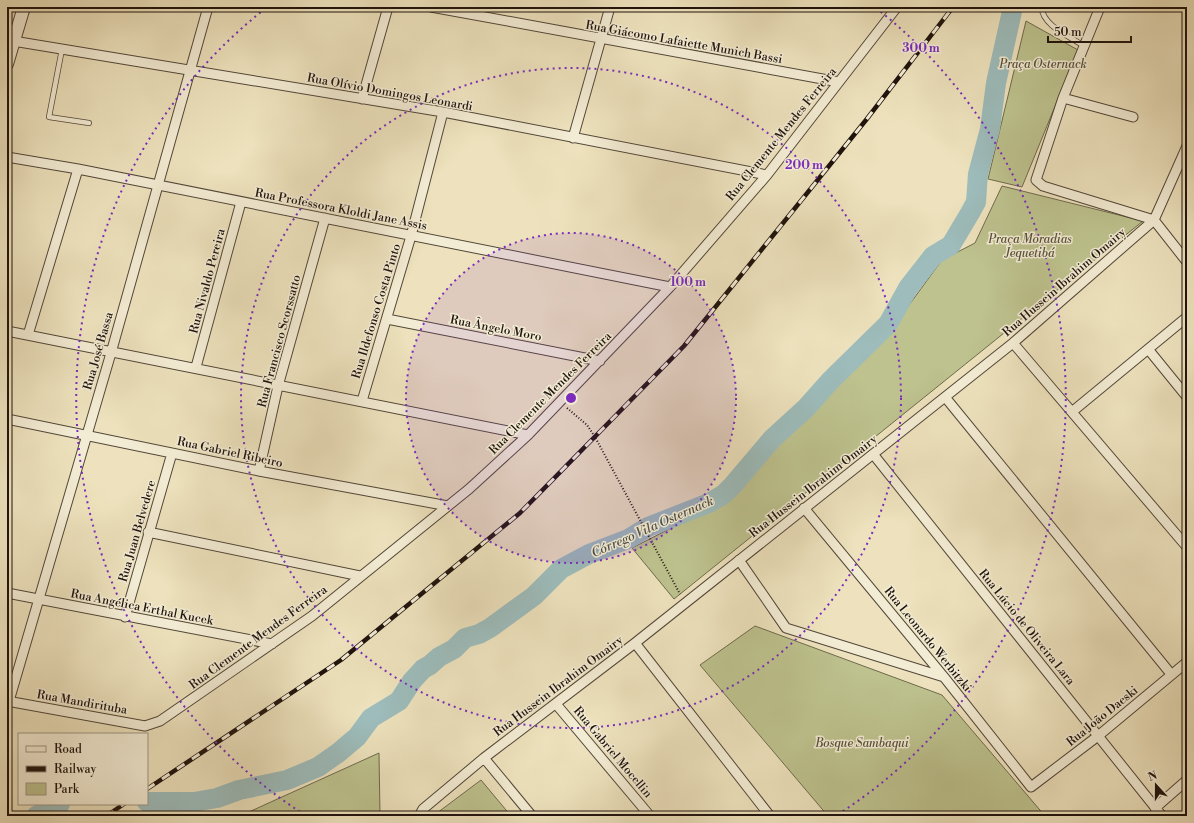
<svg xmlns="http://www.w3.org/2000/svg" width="1194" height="823" font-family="'Libre Bodoni',serif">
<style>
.green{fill:#bdc28e;stroke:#6e6a4e}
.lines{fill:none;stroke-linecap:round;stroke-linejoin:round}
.river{stroke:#9dbcbb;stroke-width:20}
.service-casing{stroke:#524739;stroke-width:6}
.minor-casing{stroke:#524739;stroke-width:11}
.tertiary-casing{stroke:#524739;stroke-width:14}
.path{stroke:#1f130d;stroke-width:2;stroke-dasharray:1 2;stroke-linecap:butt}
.service{stroke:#f3ecd4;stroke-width:4.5}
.minor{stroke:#f3ecd4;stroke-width:9}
.tertiary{stroke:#f3ecd4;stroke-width:12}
.rail-casing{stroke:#1f130d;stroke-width:4.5}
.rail{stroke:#f3ecd4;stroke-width:3;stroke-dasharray:9;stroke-linecap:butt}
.ring{fill:none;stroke:#7b2cbf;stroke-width:2;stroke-dasharray:2 4}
.labels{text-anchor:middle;stroke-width:3;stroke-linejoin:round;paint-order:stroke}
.street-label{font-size:12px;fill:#1f130d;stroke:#f3ecd4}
.park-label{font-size:12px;font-style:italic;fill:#56503a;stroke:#f3ecd4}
.water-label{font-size:13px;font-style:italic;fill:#4b4e4a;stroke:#f3ecd4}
.centre{fill:#7b2cbf;stroke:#f3ecd4;stroke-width:2}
.ring-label{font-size:12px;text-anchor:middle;font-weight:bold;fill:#7b2cbf;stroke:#f3ecd4;stroke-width:3;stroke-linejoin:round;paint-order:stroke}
</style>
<rect width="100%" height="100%" fill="#ede2bd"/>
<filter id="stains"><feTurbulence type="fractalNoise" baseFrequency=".005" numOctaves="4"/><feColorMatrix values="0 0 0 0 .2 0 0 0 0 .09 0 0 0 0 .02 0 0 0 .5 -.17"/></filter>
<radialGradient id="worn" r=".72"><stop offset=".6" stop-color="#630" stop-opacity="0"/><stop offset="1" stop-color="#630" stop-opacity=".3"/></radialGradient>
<path class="green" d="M1026,21L1078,50L1022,187L988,179Z
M1002,186L1143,221L674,599L632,548L728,499L781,440L890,331L942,260L975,243Z
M755,626L942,695L1045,816H828L700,665Z
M379,753L380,816H240Z
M481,780L511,816H433Z"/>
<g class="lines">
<path class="river" d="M147,802H194L217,798L239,790L287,780L318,767L338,753L357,737L371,718L399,701L412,681L423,669L430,665L439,657L454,649L465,638L479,634L490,628L534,596L561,569L589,554L628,539L648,527L709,503L724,494L733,485L772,439L806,408L830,381L888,324L908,288L933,256L951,245L970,213L976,202L978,174L990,129L996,83L1013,7
M36,816L60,804"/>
<g class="service-casing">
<path id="service" d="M1042,7C1041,25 1071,37 1084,46
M62,49L49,117L89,123"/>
</g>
<g class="minor-casing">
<path id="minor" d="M431,7L839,82
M1100,7L1063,98L1036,180L1043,186L1154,220L1187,262
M7,40L443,112L767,175
M1063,98L1133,117
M362,99L388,7
M573,138L610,7
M7,157L78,169L670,287
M387,319L600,361
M7,331L528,435
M28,335L78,169
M1013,343L1187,547
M1148,349L1187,397
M196,367L241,202
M945,397L1171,674
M362,401L411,236L443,112
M1073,411L1187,317
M7,419L259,471L448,506
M873,454L1162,816
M259,471L278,386L325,218
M804,508L944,677L1031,787L1098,736L1187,662
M148,532L360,576
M739,560L786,628L944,677
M7,593L272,644
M125,617L172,453
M635,643L770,816
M7,701L145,726L160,721L312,616L469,489L528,435L670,287L767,175L897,7
M9,701L111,353L208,7
M556,704L650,816
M484,758L532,816
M1155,808L1187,780
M419,816L423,809L484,758L635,643L1013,343L1154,220L1187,146"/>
</g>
<g class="tertiary-casing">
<path id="tertiary" d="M7,64L24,7"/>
</g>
<path class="path" d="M567,408L587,425L595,437L680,594"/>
<use href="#service" class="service"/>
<use href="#minor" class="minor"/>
<use href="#tertiary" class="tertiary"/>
<g class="rail-casing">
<path id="rail" d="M147,789L341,660L520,513L684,346L866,120L953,7
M106,816L124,804"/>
</g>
<use href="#rail" class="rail"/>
</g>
<circle cx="571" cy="398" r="165" fill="#7b2cbf" fill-opacity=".12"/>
<g class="ring">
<circle cx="571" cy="398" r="165"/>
<circle cx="571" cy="398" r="330"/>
<path d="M305 815A495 495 0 0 1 266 8M876 8A495 495 0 0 1 837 815"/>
</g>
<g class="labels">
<g class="street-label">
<text transform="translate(684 42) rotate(10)" y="4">Rua Giácomo Lafaiette Munich Bassi</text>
<text transform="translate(390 92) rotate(10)" y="4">Rua Olívio Domingos Leonardi</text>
<text transform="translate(781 134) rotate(-51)" y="4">Rua Clemente Mendes Ferreira</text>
<text transform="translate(341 209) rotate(11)" y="4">Rua Professora Kloldi Jane Assis</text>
<text transform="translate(207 281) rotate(-75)" y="4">Rua Nivaldo Pereira</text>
<text transform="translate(1064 282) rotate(-41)" y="4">Rua Hussein Ibrahim Omairy</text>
<text transform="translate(376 311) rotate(-73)" y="4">Rua Ildefonso Costa Pinto</text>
<text transform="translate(496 328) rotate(11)" y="4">Rua Ângelo Moro</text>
<text transform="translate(279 341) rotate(-75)" y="4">Rua Francisco Scorssatto</text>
<text transform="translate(98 351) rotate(-74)" y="4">Rua José Bassa</text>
<text transform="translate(550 393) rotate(-45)" y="4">Rua Clemente Mendes Ferreira</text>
<text transform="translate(230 452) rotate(12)" y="4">Rua Gabriel Ribeiro</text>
<text transform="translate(813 486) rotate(-38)" y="4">Rua Hussein Ibrahim Omairy</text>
<text transform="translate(137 531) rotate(-74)" y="4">Rua Juan Belvedere</text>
<text transform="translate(142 607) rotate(11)" y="4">Rua Angélica Erthal Kucek</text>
<text transform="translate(1027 627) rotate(51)" y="4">Rua Lúcio de Oliveira Lara</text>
<text transform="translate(258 637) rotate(-36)" y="4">Rua Clemente Mendes Ferreira</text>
<text transform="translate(928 639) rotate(51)" y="4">Rua Leonardo Werbitzki</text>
<text transform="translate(558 686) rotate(-37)" y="4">Rua Hussein Ibrahim Omairy</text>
<text transform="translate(82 702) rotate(10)" y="4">Rua Mandirituba</text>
<text transform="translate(1102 716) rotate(-39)" y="4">Rua João Daeski</text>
<text transform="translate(613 752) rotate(50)" y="4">Rua Gabriel Mocellin</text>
</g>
<g class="park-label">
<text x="1043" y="68">Praça Osternack</text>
<text x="1030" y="243">Praça Moradias<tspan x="1030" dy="14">Jequetibá</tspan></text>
<text x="862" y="747">Bosque Sambaqui</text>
</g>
<g class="water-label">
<text transform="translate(652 526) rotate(-24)" y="5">Córrego Vila Osternack</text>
</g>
</g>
<circle cx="571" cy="398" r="6" class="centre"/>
<g class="ring-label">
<text x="921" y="52">300 m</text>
<text x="804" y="169">200 m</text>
<text x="688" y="286">100 m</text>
</g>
<rect width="1194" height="823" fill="none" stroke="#ede2bd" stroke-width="24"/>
<rect x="8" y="8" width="1178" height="807" fill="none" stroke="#1f130d" stroke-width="2"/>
<rect x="12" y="12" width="1170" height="799" fill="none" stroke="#1f130d"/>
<rect x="18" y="733" width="130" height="72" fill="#f3ecd4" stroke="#9e9584"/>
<rect x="26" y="746" width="20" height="6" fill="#f3ecd4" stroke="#9e9584"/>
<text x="54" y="753" font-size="12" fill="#1f130d">Road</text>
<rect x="26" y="766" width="20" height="6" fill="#1f130d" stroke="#9e9584"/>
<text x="54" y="773" font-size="12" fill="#1f130d">Railway</text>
<rect x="26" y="783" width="20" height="12" fill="#bdc28e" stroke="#9e9584"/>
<text x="54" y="793" font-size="12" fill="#1f130d">Park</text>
<g transform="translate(1156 785) rotate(339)" stroke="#f3ecd4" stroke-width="3" paint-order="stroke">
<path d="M0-3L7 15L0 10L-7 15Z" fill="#1f130d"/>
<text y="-6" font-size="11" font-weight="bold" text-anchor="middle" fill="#1f130d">N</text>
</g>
<path d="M1048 36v6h83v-6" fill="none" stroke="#1f130d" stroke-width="2"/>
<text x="1054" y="36" font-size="12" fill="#1f130d" stroke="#f3ecd4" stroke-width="3" paint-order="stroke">50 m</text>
<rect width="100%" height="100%" filter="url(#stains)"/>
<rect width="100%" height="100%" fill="url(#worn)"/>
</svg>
